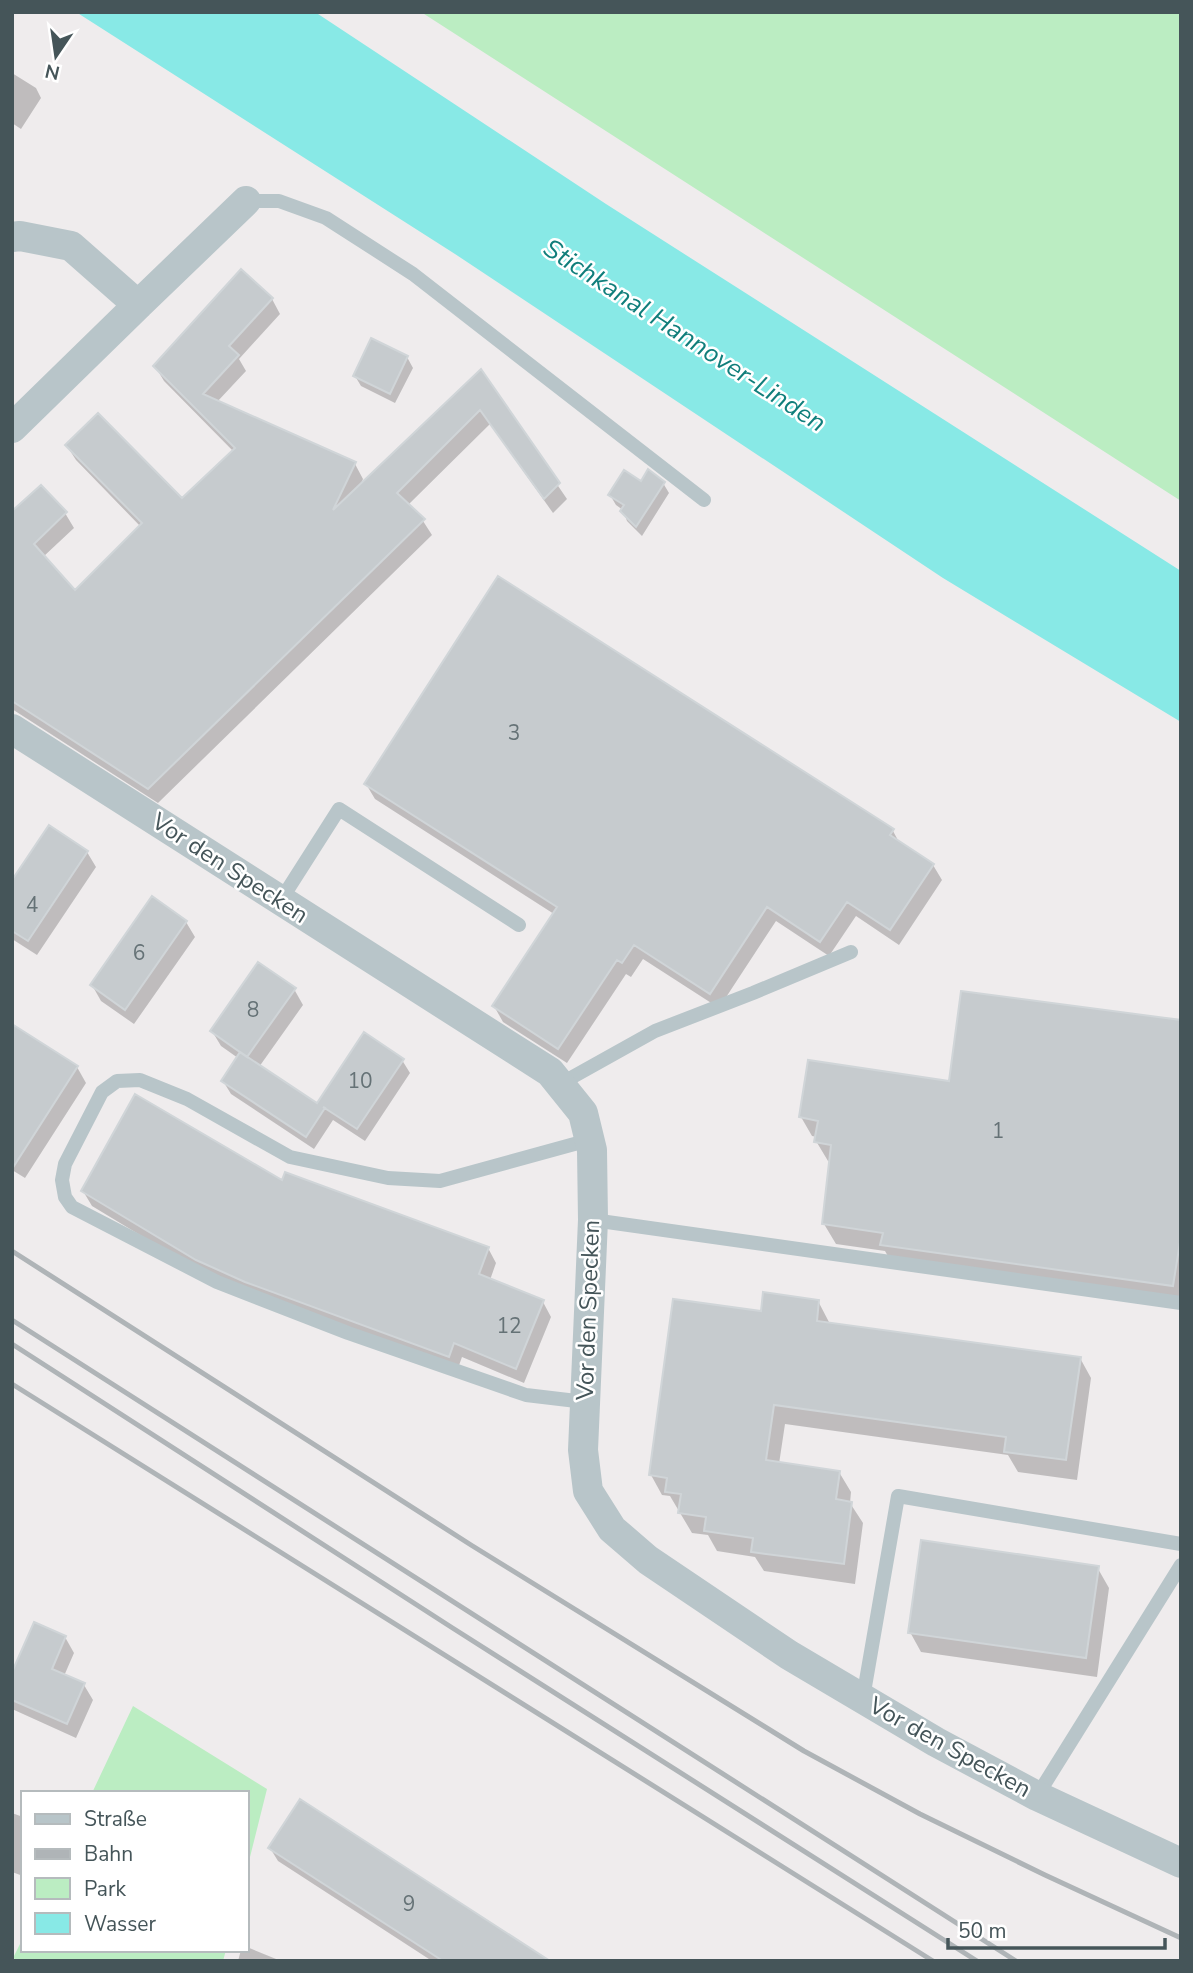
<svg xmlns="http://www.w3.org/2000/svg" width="1193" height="1973" font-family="'Nunito Sans',sans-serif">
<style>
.green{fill:#bbedc2}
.water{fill:#88e9e6}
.shadow{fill:#0003}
.building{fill:#c6cbce;stroke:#d0d5d8;stroke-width:2}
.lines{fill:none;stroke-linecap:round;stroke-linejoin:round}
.service{stroke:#b8c5c9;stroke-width:14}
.minor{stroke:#b8c5c9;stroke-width:30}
.rail{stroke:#afb4b7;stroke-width:5}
.labels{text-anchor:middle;stroke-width:5;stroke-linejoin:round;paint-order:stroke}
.number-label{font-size:21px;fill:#657276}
.street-label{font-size:24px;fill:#455559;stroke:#fff}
.water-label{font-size:26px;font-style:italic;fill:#107e7b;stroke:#fff}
</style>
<rect width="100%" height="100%" fill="#efeced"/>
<path class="green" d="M421,12H1181V501Z
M133,1706L267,1789L247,1869V1793H92Z
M23,1938V1950H226L223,1961H19L13,1958Z"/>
<path class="water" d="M76,12H315L606,204L1181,571V722L943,578L455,254Z"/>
<path class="shadow" d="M12,73L36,88L41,98L21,129L12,123Z
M272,299L280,314L239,359L246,371L217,402L355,464L363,479L360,486L480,372L567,499L553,513L490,424L408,505L423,521L432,535L158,803L12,709V513H65L74,528L43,557L75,593L141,527L76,460L67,446L182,500L234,452L164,381L155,366Z
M407,357L413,368L395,403L361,386L355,376Z
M641,483H663L669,493L642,536L627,521L623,510L616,505L610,495Z
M366,784L893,831L900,844L933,865L942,880L899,945L856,916L829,956L776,921L719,1008L643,959L631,977L626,974L567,1063L503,1022L494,1006L554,914L375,799Z
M87,852L96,867L37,955L12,939V883Z
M186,922L195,937L134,1024L101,1001L92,985Z
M294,989L303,1005L259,1067L317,1105L402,1060L410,1073L365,1141L333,1120L314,1149L231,1094L223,1081L238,1058L221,1046L212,1031Z
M1181,1022V1305L893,1265L885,1251L836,1244L824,1224L831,1162L828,1161L816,1141L817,1137L812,1136L801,1117L950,1083Z
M12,1026L77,1067L86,1083L25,1178L12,1170Z
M283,1182L488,1248L496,1263L490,1280L543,1302L551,1317L524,1383L462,1357L457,1371L206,1275L92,1206L83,1191Z
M818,1301L830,1324L1080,1358L1091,1378L1077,1480L1018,1472L1008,1455L785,1424L779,1464L839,1472L851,1492L850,1503L863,1523L855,1584L764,1571L755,1557L717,1551L708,1535L692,1533L670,1496L662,1495L651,1475L762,1313Z
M1097,1567L1109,1588L1097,1677L921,1652L910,1632Z
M65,1637L74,1653L64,1676L84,1685L93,1700L76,1738L12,1709V1677Z
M12,1813L23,1817V1876L12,1872Z
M270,1848L546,1961H432L278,1861Z
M247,1947L281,1961H238L241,1950H247Z"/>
<path class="building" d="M241,269L273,298L229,346L239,355L203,394L356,462L333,510L481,369L560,483L544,499L480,410L397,493L425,519L148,789L12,701V511L41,485L67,512L34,544L75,590L142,523L65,445L98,413L182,498L235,448L153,366Z
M371,338L408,356L390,394L353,376Z
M648,469L665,482L636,527L620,511L624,505L608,495L624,470L641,481Z
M498,576L894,829L890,835L934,864L890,930L847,902L820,942L767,907L710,994L634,945L622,963L617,960L558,1049L492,1006L557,907L364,784Z
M49,825L88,851L28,941L12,931V880Z
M152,896L187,921L125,1010L90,985Z
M258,962L296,988L247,1057L210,1031Z
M961,991L1181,1020V1236L1173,1286L880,1245L883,1233L822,1224L831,1145L814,1142L818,1121L799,1117L808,1060L949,1081Z
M12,1024L78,1066L12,1169Z
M364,1032L404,1059L357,1129L323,1107L325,1108L306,1137L221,1081L240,1052L317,1103Z
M135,1094L282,1180L285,1172L489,1247L479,1274L544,1300L516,1369L454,1343L449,1357L245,1282L196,1260L81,1191Z
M763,1292L819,1300L817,1321L1081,1357L1066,1460L1004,1452L1006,1437L774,1405L766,1460L840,1471L836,1499L852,1502L844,1564L751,1552L753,1538L704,1531L706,1517L678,1513L681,1494L665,1492L667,1478L649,1475L673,1299L761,1311Z
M921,1540L1099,1566L1086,1658L908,1633Z
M34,1622L66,1636L52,1669L85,1683L67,1724L12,1700V1672Z
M300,1799L550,1961H443L268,1848Z"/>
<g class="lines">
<path class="service" d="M246,201H279L326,218L413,274L704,500
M281,900L339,809L519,925
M560,1084L655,1031L753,993L851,952
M593,1220L1181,1303
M585,1402L526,1395L348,1333L217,1282L72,1207L65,1197L62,1180L65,1164L102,1092L117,1081L140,1080L187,1099L290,1157L388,1178L440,1181L589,1140
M863,1698L898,1496L1181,1544
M1037,1796L1181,1565"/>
<path class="minor" d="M12,237L20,236L71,246L138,305L12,428
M138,305L246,201
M12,729L550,1072L583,1113L592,1150L593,1220L583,1450L588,1491L612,1529L648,1560L789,1655L936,1742L1037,1796L1181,1863"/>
<path class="rail" d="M12,1251L471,1545L804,1751L920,1814L1045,1875L1181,1938
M12,1320L1016,1961
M12,1344L451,1627L977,1961
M12,1384L933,1961"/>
</g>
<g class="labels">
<g class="number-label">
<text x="514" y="740">3</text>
<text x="32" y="912">4</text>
<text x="139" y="960">6</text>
<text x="253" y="1017">8</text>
<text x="360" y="1088">10</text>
<text x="998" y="1138">1</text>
<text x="509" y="1333">12</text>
<text x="409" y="1911">9</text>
</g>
<g class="street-label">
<text transform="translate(230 868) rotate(33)" y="8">Vor den Specken</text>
<text transform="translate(588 1310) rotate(-88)" y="8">Vor den Specken</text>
<text transform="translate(950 1747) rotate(29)" y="8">Vor den Specken</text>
</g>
<g class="water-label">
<text transform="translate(685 335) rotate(33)" y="9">Stichkanal Hannover-Linden</text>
</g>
</g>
<rect width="1193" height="1973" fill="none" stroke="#455559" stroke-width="28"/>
<rect x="21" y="1791" width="228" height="161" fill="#ffffff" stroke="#b5bbbd" stroke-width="2"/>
<rect x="35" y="1814" width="35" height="10" fill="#b8c5c9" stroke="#b5bbbd" stroke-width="2"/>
<text x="84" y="1826" font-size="21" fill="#455559">Straße</text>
<rect x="35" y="1849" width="35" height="10" fill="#afb4b7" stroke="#b5bbbd" stroke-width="2"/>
<text x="84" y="1861" font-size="21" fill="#455559">Bahn</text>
<rect x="35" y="1878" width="35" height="21" fill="#bbedc2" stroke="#b5bbbd" stroke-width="2"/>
<text x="84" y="1896" font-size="21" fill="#455559">Park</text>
<rect x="35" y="1913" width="35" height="21" fill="#88e9e6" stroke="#b5bbbd" stroke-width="2"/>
<text x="84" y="1931" font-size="21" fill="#455559">Wasser</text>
<g transform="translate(56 56) rotate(193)" stroke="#ffffff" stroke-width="5" paint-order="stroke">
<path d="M0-5L12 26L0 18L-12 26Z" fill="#455559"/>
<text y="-10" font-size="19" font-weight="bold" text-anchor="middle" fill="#455559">N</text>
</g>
<path d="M948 1938v10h217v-10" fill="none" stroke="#455559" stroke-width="3.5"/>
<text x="958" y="1938" font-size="21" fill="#455559" stroke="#ffffff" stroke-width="5" paint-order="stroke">50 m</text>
</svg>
